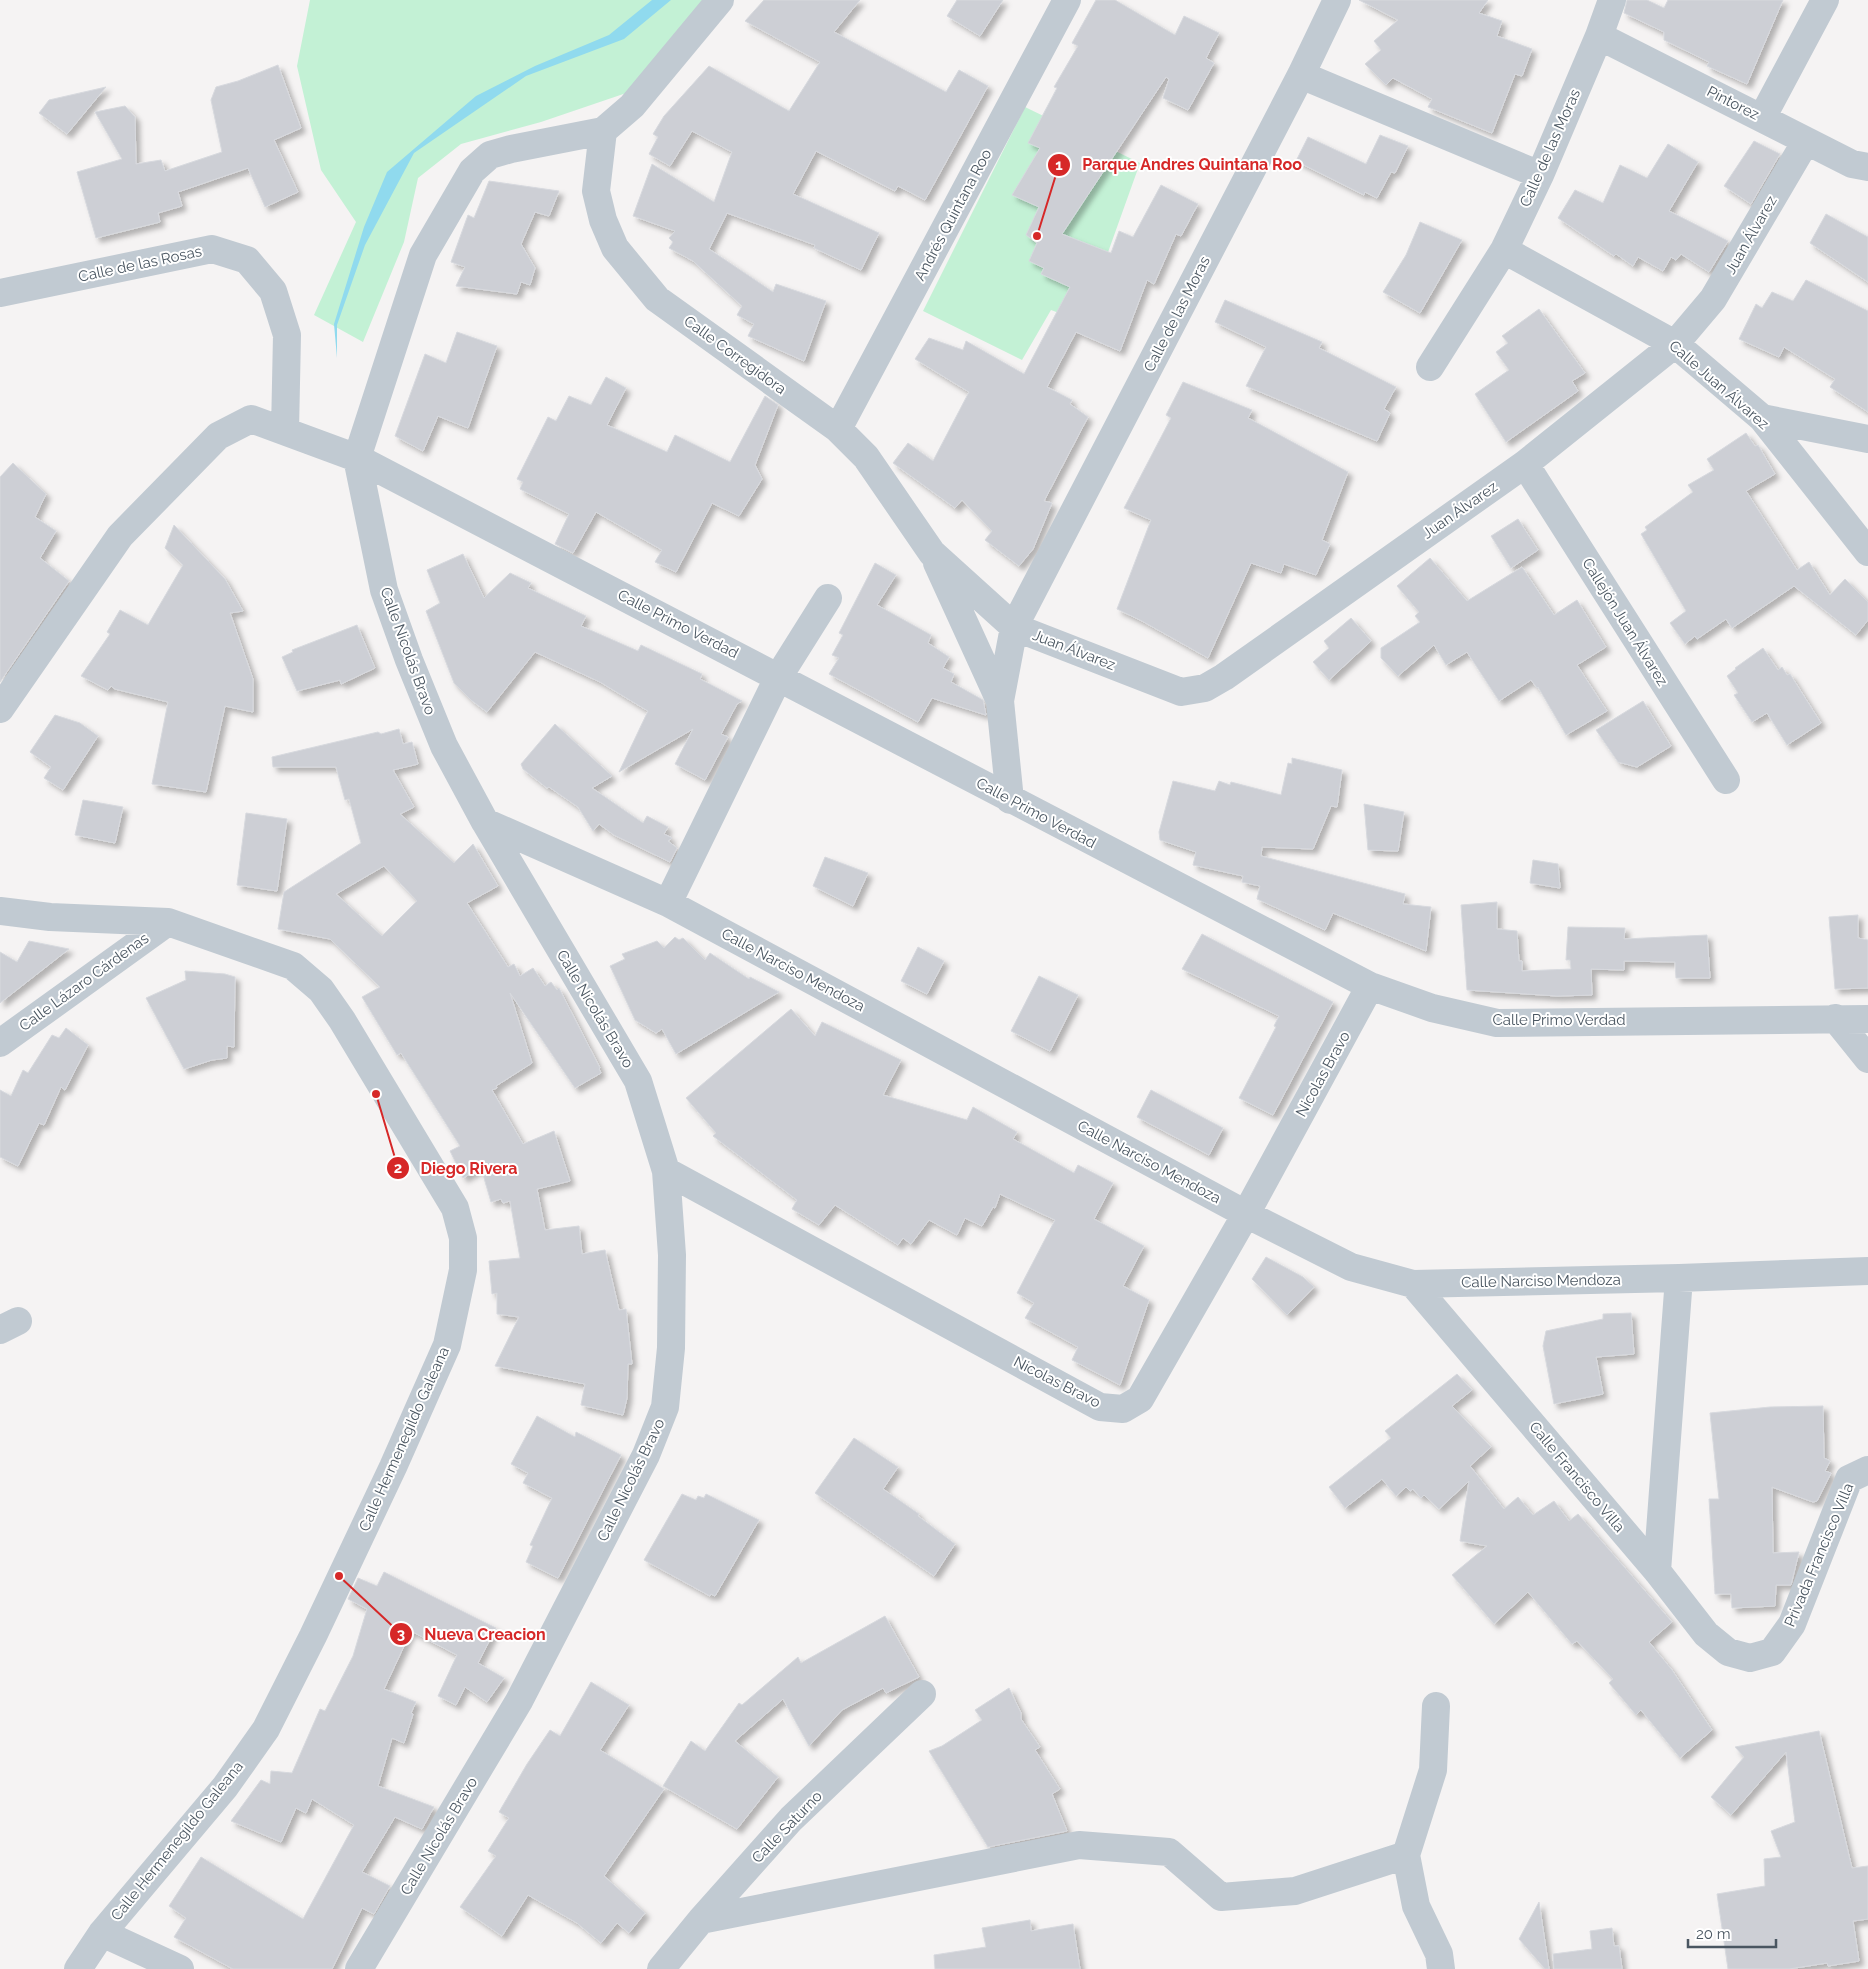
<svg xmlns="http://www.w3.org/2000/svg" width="1868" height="1969" font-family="Raleway,sans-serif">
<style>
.green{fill:#c3f1d5}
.water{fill:#90daee}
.building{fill:#cdcfd5;stroke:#d7d9de;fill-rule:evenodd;filter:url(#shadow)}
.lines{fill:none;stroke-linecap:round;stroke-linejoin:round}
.minor{stroke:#c1cad2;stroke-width:28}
.labels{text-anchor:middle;stroke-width:4;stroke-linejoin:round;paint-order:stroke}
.street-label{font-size:15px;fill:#4a5661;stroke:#fff}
.leader{fill:none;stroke:#d62828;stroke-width:2}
.callout-dot{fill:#d62828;stroke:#fff;stroke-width:2}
.mark-label{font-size:15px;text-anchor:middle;font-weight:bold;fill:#fff}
.callout-label{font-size:16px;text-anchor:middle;font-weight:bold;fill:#d62828;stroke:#fff;stroke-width:4;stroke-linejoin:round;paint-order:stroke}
</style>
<defs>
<filter id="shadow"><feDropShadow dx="4.5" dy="4.5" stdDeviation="2.5" flood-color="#0004"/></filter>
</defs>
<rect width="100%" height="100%" fill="#f5f3f3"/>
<path class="green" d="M310,0H708L641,88L541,122L461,144L418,178L404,242L363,342L314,315L356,222L321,170L297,66Z
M1025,107L1140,163L1083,322L1051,310L1022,360L923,311Z"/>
<path class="water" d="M652,0H671L624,39L526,76L414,153L365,245L337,325V358L334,324L364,227L387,172L476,96L535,66L609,35Z"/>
<path class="building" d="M764,0H860L834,32L946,92L959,70L988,86L925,200L898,186L895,191L816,151L793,194L879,233L861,270L814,248L815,245L727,213L709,249L773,292L776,284L826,301L804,361L748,336L754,324L737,315L742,306L693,261L669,248L673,242L669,238L675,231L633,216L652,164L714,202L732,152L692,131L670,166L649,154L658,137L653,134L664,116L709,66L789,111L820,62L745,21Z
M957,0H1003L980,36L947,16Z
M1096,0H1115L1175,35L1184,16L1219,33L1206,58L1214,63L1188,110L1163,98L1169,79L1166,77L1062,234L1111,253L1119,231L1133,237L1161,185L1198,204L1181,236L1176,234L1154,284L1147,280L1120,351L1076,332L1047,387L1072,400L1070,404L1088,417L1044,501L1052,503L1033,549L1019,566L985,540L992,531L962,500L955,508L893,463L908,443L933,461L969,392L915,359L929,338L963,350L966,341L1024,374L1070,287L1041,274L1044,268L1029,261L1037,243L1026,235L1039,207L1012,195L1040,148L1028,143L1057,88L1054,87L1078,46L1072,43Z
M1359,0H1488L1479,13L1502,21L1497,36L1532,49L1522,76L1515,74L1492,133L1428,107L1432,99L1393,78L1386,85L1365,64L1381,50L1374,41L1398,20Z
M1627,0H1647L1664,8L1668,0H1783L1747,84L1707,66L1709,62L1664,40V32L1624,13Z
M278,65L301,128L274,140L298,192L265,207L248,168L178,192L182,206L158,213L160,222L96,238L77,172L122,159L95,112L125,106L135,117L136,164L161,160L165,171L222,152L211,100L216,87L238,81Z
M106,87L67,134L39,113L49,100Z
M1380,135L1408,146L1395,173L1391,172L1377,198L1365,192L1364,195L1296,161L1308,137L1366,164Z
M1754,141L1780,154L1751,204L1724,186Z
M1668,144L1698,162L1669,211L1728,241L1709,272L1681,254L1676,260L1671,257L1663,271L1638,257L1633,266L1616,254L1614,256L1558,218L1575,190L1603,203L1620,165L1647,178Z
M489,181L559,191L549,216L535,212L521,244L535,268L530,285L521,282L517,294L456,286L465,267L451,262L468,215L474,218Z
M1826,214L1868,237V282L1810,243Z
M1420,222L1462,240L1420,313L1383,292L1406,255Z
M1806,280L1868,311V412L1830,387L1835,379L1784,347L1779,357L1739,339L1756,304L1762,308L1772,292L1793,301Z
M1225,300L1322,342L1319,348L1396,387L1384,409L1390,413L1377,441L1246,386L1266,347L1215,322Z
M1539,309L1585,373L1572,381L1578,391L1506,442L1475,394L1509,370L1496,352L1508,343L1502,336Z
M457,332L497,346L468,428L438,416L423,451L395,436L425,354L446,363Z
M606,377L626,388L607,425L667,452L675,435L730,462L765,396L778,405L755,465L762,479L739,516L712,503L676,572L655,562L662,550L596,512L573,553L555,544L569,514L520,489L523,482L517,479L548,417L556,421L569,396L591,405Z
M1183,382L1252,410L1248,418L1348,472L1322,540L1330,544L1316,575L1284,564L1281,573L1251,563L1208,658L1142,621L1117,609L1151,520L1124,508L1171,418L1166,415Z
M1746,433L1755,446L1758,445L1775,474L1746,491L1797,570L1809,562L1830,595L1845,579L1868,602V620L1856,635L1794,586L1732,628L1726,619L1697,639L1695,636L1685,644L1670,623L1686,611L1641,534L1647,530L1645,527L1693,492L1688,485L1714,470L1707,459Z
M13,463L46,494L35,517L56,531L40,558L69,581L0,682V477Z
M1518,519L1538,550L1511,568L1491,536Z
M174,525L225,579L243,611L230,613L253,679V712L225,706L206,792L152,784L168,702L115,689L111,686L108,690L81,676L110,634L107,632L120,610L148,625L183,565L165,548Z
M463,554L484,598L510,573L531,583L528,588L586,616L581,626L638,651L641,645L702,674L700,679L742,701L737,704L721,734L728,737L705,780L675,764L693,729L619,772L648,711L600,682L535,652L487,712L471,700L454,683L426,611L440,603L427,570Z
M1430,558L1467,601L1522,567L1554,615L1577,600L1606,647L1577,665L1607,711L1566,735L1538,687L1537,688L1531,680L1499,701L1467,652L1446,665L1434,645L1398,676L1381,658V648L1420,622L1415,616L1419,612L1397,586Z
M875,563L896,575L877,605L931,635L928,643L949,657L943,668L954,674L951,682L983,700L986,715L932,698L918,722L829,674L839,658L832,655L843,635L839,633Z
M1351,618L1371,641L1329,680L1313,662L1329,648L1324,641Z
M357,625L375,668L341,684L340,680L297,691L282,657L293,652L292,650Z
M1763,648L1778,670L1782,667L1787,675L1790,674L1821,723L1787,745L1767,713L1752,722L1734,695L1738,693L1727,676L1736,669L1735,668Z
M1643,701L1671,746L1637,767L1618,762L1596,730Z
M55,715L80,723L98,736L63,790L44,778L51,767L30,752Z
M555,724L612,776L592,788L643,823L647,816L668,827L664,834L672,838L668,841L677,848L670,862L614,835L599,824L593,831L578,807L549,787L547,788L523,769L521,764Z
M399,729L403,744L412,742L418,764L393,770L414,807L400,814L454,863L473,844L498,886L467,903L508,967L514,964L520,976L533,968L545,986L551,982L557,990L559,988L600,1068L599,1069L601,1073L575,1088L510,993L532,1063L496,1086L497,1088L492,1090L523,1144L554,1131L570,1181L537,1189L545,1230L579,1226L582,1254L605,1250L619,1310L626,1309L632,1364H628L627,1398L623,1415L581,1405L585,1384L495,1366L519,1317L497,1314V1293L492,1294L489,1261L520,1258L510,1201L503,1203L501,1199L491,1202L481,1168L463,1178L450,1151L460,1146L401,1053L397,1055L362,997L380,987L330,939L278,929L284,892L361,843L349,799L345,800L336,767H273L272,757L378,732L381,734ZM384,866L417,901L382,936L336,894Z
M1292,758L1342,770L1337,807L1331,806L1313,849L1262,847L1261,856L1405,894L1403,904L1431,907L1426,951L1333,913L1325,930L1257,899L1260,886L1242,882L1243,876L1193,865L1196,852L1160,840L1159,832L1173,781L1215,791L1219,781L1230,785L1231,782L1281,795L1288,763L1292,764Z
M83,800L123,807L115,843L75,835Z
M1364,804L1404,812L1398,851L1368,850Z
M246,813L287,819L277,891L237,885Z
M825,857L868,873L853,906L813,886Z
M1533,860L1558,864L1560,888L1530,883Z
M1497,902V929L1517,931L1519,961H1522V971L1571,969L1570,960H1566L1568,927L1625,928L1624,939L1707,935L1710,978H1676L1675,962L1624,961V970L1591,969L1592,995L1557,996L1467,990L1461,905Z
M1858,915V938L1868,940V988L1835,989L1829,917Z
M1202,934L1333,1002L1273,1115L1239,1098L1276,1027L1274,1026L1279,1016L1182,969Z
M675,937L679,940L683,938L705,960L710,953L749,979L750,977L779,992L676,1054L662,1029L656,1033L635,1020L610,966L625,959L622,954L657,941L664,948Z
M29,941L69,949L0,1003V952L17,962Z
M918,947L944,961L927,994L901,981Z
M185,971L225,974L235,977L234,1047L227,1046V1058L212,1060L184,1069L146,998L186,980Z
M1039,976L1078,995L1050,1051L1011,1031Z
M791,1009L815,1036L822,1022L901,1060L883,1095L967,1120L973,1107L1017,1132L1013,1139L1074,1173L1078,1165L1113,1183L1094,1219L1144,1246L1123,1286L1149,1300L1120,1385L1072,1360L1078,1347L1025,1318L1034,1303L1017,1293L1055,1220L1000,1194L995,1208L993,1207L982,1226L965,1218L957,1235L929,1220L911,1244L903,1238L898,1245L835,1205L819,1225L792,1209L797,1200L713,1136L716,1133L686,1098Z
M66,1028L88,1045L65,1090L61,1087L44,1125L39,1123L18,1166L0,1157V1090L11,1096L23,1070L28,1073L52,1035L59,1038Z
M1151,1090L1223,1128L1209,1155L1137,1117Z
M1266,1257L1303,1277L1314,1287L1287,1315L1252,1279Z
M1631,1313L1634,1354L1596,1357L1603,1394L1554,1404L1543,1346L1546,1331L1603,1319V1314Z
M1457,1374L1472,1390L1452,1406L1491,1447L1470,1466L1504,1509L1518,1497L1533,1515L1554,1501L1569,1521L1578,1514L1672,1622L1649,1642L1672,1670L1712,1730L1680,1758L1641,1710L1636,1715L1609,1683L1613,1679L1577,1641L1572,1644L1528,1592L1494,1624L1452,1575L1487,1546L1460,1541L1469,1481L1439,1509L1424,1495L1421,1498L1413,1489L1410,1491L1406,1487L1396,1496L1382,1479L1345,1508L1329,1487L1391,1438L1385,1431Z
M1823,1406L1824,1458L1830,1461L1825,1471L1831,1473L1817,1501L1813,1502L1772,1487L1773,1553L1799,1552L1791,1585H1776L1775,1606L1732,1608L1731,1594H1715L1709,1499H1719L1710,1413L1770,1407Z
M537,1416L575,1437L576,1432L621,1455L558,1578L526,1562L533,1546L530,1545L552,1498L523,1483L528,1473L511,1464Z
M854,1438L898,1467L883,1489L919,1514L918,1516L955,1544L934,1576L815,1493Z
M682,1494L696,1500L698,1496L704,1498L706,1494L759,1520L715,1596L711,1594L710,1596L644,1560Z
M384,1572L496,1628L478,1663L504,1678L487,1702L465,1687L456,1705L438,1696L457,1655L411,1631L384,1689L416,1702L411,1713L413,1714L404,1743L392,1738L378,1786L434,1807L422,1829L395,1817L362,1872L390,1886L374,1914L362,1908L332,1969H233L174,1937L186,1918L169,1906L201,1857L303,1919L354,1825L312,1799L306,1813L296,1808L281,1842L231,1821L261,1780L270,1784L271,1771L292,1773L320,1709L325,1711L353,1656L367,1609L348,1599L358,1578L377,1586Z
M885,1616L919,1677L886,1693L883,1688L842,1710L809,1746L783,1699L735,1741L778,1777L737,1829L663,1786L691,1741L705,1751L739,1703L742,1705L798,1657L801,1663Z
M591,1682L629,1705L600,1750L664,1789L604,1876L645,1913L629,1933L617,1923L601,1943L577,1923L528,1895L502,1936L460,1907L496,1856L488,1851L509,1818L499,1812L527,1764L550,1730L560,1736Z
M1009,1688L1021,1713V1719L1040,1747L1035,1750L1060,1789L1052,1794L1067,1831L988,1847L929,1751L942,1746L982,1720L975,1710Z
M1819,1731L1852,1868L1868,1866V1919L1853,1921L1859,1961L1828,1966L1827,1963L1789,1969H1728L1717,1894L1765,1886L1764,1859L1781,1857L1771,1831L1795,1822L1786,1752L1731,1815L1711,1797L1744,1757L1735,1747Z
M1539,1902L1549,1969H1545L1519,1939Z
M1030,1920L1031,1931L1073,1924L1080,1969H935L934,1955L986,1947L982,1928Z
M1612,1928L1614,1946H1619L1622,1969H1554L1553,1954L1592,1949L1590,1931Z"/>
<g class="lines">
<path class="minor" d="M1599,36L1852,164L1868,167
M1301,75L1540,175
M1762,118L1825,0
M603,131L596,191L603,220L615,248L657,299L838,429L866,457L932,553L1014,627L1181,692L1205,688L1224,677L1525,464L1675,344L1713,299L1806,141
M603,131L632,106L720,0
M1504,250L1675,344L1762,418L1868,552
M0,293L212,249L247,260L273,291L287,335L285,431
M1430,367L1504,250L1540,175L1599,36L1612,0
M1762,418L1868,439
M838,429L1067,0
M1525,464L1726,780
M937,563L1000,701
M0,709L120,536L218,436L251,419L357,458L1370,986L1432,1008L1497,1023L1868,1019
M1010,800L1000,701L1014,627L1301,75L1337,0
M485,822L668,903L1246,1214L1351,1267L1413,1284L1679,1278L1868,1271
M668,903L779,676L828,598
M0,911L50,917L168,922L293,966L321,990L342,1020L455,1208L463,1238V1270L447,1345L393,1467L313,1636L266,1729L225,1787L102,1933L78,1969
M1835,1018L1868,1059
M0,1043L168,922
M666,1171L1100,1407L1123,1409L1140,1399L1246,1214L1370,986
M1413,1284L1657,1571L1706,1634L1728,1652L1750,1658L1772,1652L1792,1624L1849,1479L1868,1470
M0,1330L18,1321
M1657,1571L1679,1278
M1406,1855L1416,1906L1439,1954L1441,1969
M701,1920L1079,1845L1169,1852L1221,1897L1295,1891L1406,1855L1433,1770L1436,1706
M102,1933L180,1969
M359,1969L519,1701L646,1455L665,1407L671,1348L672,1255L666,1171L638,1081L485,822L444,746L409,660L384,590L357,458L423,255L472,171L490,155L511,149L603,131
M661,1969L701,1920L791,1819L922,1694"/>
</g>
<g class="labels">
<g class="street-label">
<text transform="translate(1733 103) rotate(27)" y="5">Pintorez</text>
<text transform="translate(1550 148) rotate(-66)" y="5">Calle de las Moras</text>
<text transform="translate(953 215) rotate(-62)" y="5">Andrés Quintana Roo</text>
<text transform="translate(1751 235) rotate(-60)" y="5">Juan Álvarez</text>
<text transform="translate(140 264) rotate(-12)" y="5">Calle de las Rosas</text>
<text transform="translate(1177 314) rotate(-63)" y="5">Calle de las Moras</text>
<text transform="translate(735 355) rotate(36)" y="5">Calle Corregidora</text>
<text transform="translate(1719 385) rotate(41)" y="5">Calle Juan Álvarez</text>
<text transform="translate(1460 510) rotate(-35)" y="5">Juan Álvarez</text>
<text transform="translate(1625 622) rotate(58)" y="5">Callejón Juan Álvarez</text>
<text transform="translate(678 624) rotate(27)" y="5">Calle Primo Verdad</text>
<text transform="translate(1074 650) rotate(21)" y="5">Juan Álvarez</text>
<text transform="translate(408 651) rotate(70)" y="5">Calle Nicolás Bravo</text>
<text transform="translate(1036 813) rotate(28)" y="5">Calle Primo Verdad</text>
<text transform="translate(793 970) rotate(28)" y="5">Calle Narciso Mendoza</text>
<text transform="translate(84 982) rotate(-36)" y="5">Calle Lázaro Cárdenas</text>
<text transform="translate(595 1009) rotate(59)" y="5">Calle Nicolás Bravo</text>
<text x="1559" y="1025">Calle Primo Verdad</text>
<text transform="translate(1323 1074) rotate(-61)" y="5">Nicolas Bravo</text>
<text transform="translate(1149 1162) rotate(28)" y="5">Calle Narciso Mendoza</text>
<text transform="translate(1541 1281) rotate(-1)" y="5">Calle Narciso Mendoza</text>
<text transform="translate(1057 1382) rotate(27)" y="5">Nicolas Bravo</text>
<text transform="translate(404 1439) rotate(-66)" y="5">Calle Hermenegildo Galeana</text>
<text transform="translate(1577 1477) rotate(50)" y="5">Calle Francisco Villa</text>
<text transform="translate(631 1480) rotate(-64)" y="5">Calle Nicolás Bravo</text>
<text transform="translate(1819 1555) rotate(-67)" y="5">Privada Francisco Villa</text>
<text transform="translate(787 1827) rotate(-46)" y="5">Calle Saturno</text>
<text transform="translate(439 1836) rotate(-59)" y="5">Calle Nicolás Bravo</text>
<text transform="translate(177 1841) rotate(-51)" y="5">Calle Hermenegildo Galeana</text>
</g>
</g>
<path class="leader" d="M1037 236L1059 165M376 1094L398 1168M339 1576L401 1634"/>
<g class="callout-dot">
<circle cx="1037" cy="236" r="5"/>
<circle cx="376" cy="1094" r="5"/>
<circle cx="339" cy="1576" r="5"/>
<circle cx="1059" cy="165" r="12"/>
<circle cx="398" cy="1168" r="12"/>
<circle cx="401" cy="1634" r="12"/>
</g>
<g class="mark-label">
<text x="1059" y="170">1</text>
<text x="398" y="1173">2</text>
<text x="401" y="1639">3</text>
</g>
<g class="callout-label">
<text x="1192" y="170">Parque Andres Quintana Roo</text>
<text x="469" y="1174">Diego Rivera</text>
<text x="485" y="1640">Nueva Creacion</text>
</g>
<path d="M1688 1939v8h88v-8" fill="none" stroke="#4a5661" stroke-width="2.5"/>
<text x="1696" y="1939" font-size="15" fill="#4a5661" stroke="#ffffff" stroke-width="4" paint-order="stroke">20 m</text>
</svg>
